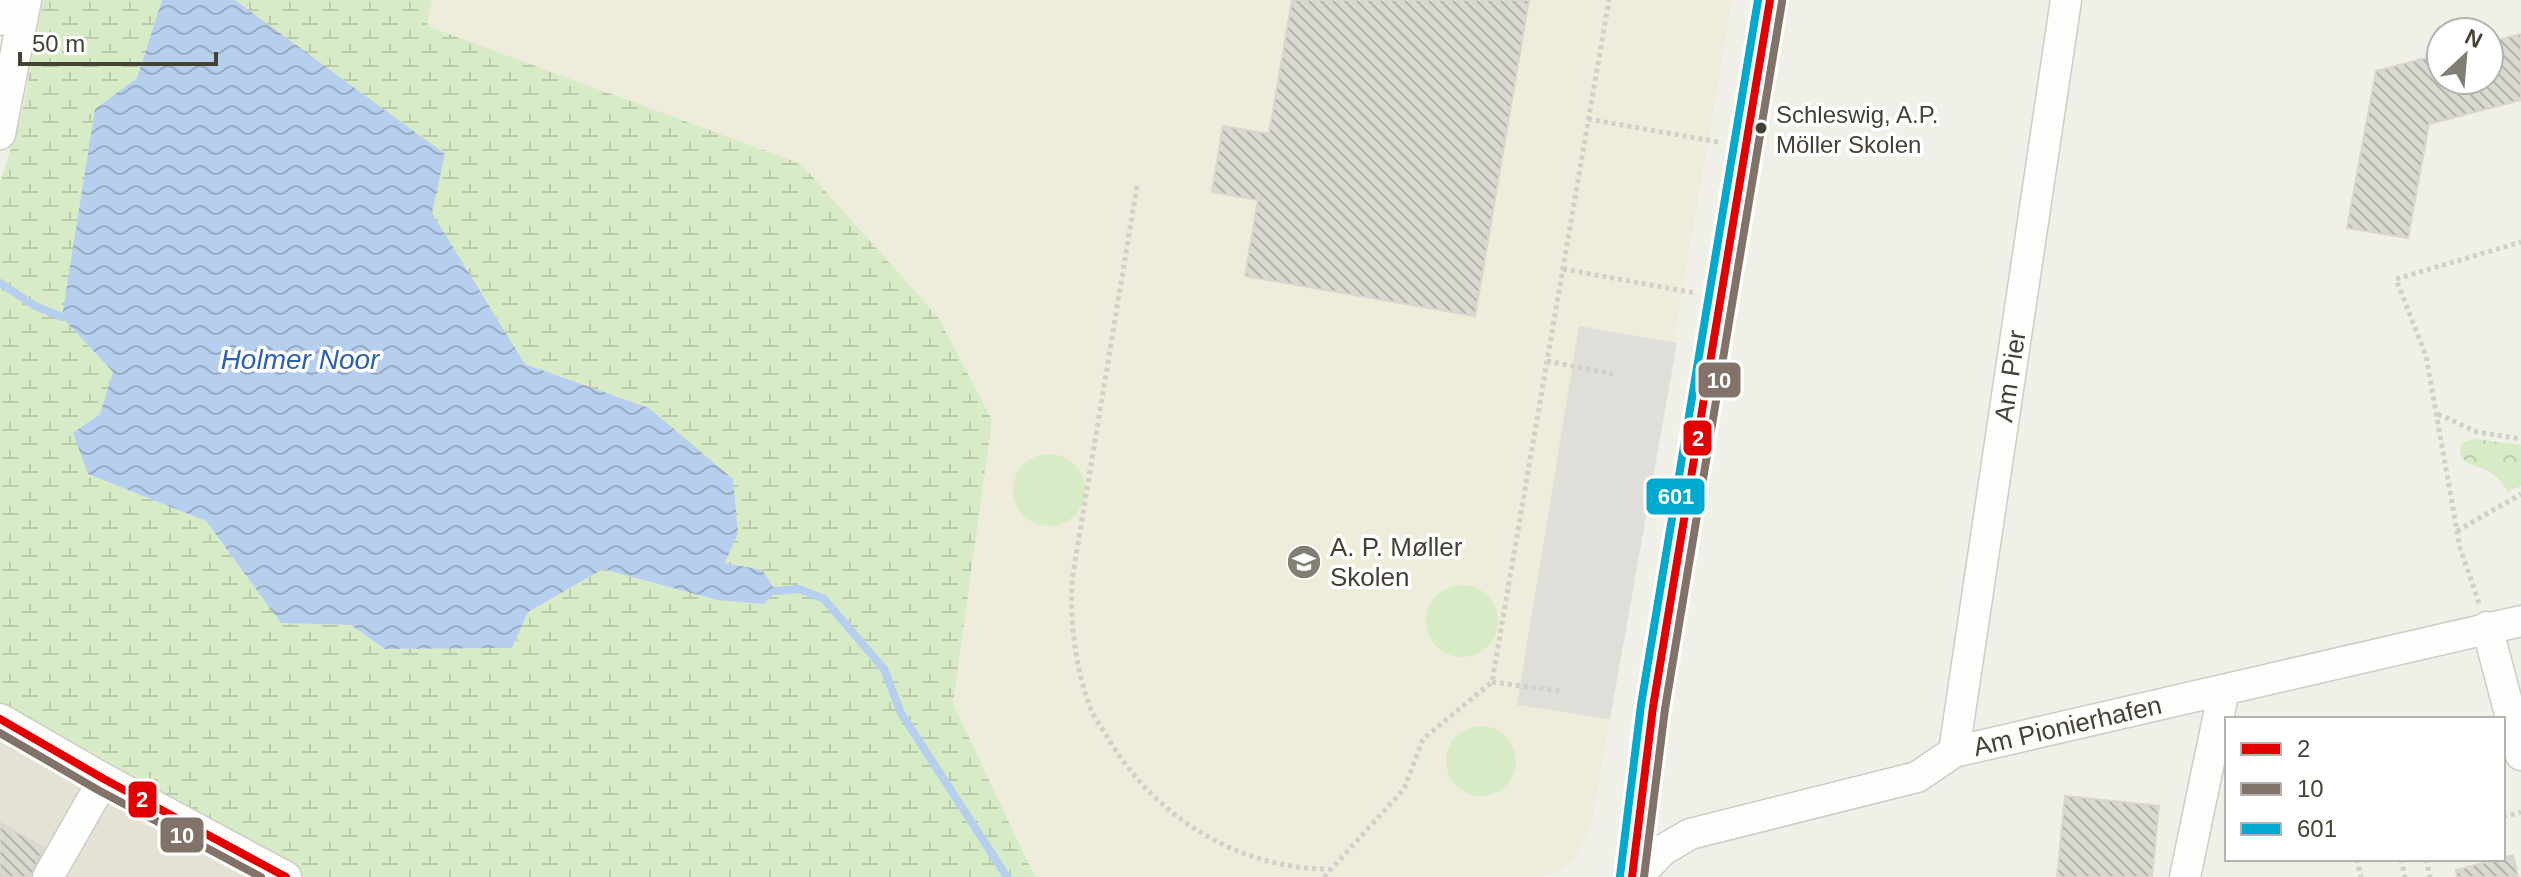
<svg xmlns="http://www.w3.org/2000/svg" width="2521" height="877" font-family="Helvetica,sans-serif">
<style>
.residential{fill:#e4e2d5}
.education{fill:#eeecda}
.wetland{fill:url(#wetland-marsh)}
.park{fill:url(#park-crowns)}
.pitch{fill:#d7ebc7}
.parking{fill:#dfded8}
.water{fill:url(#water-waves)}
.lines{fill:none;stroke-linecap:round;stroke-linejoin:round}
.stream{stroke:#b7cfef;stroke-width:8}
.building{fill:url(#building-back-hatch);stroke:#d8d6ce;stroke-width:2}
.minor-casing{stroke:#ceccc5;stroke-width:33}
.path{stroke:#d1cfc9;stroke-width:5;stroke-dasharray:4 4;stroke-linecap:butt}
.minor{stroke:#fdfdfc;stroke-width:30}
.bus-1-casing{stroke:#fff;stroke-width:14}
.bus-2-casing{stroke:#fff;stroke-width:14}
.bus-3-casing{stroke:#fff;stroke-width:14}
.bus-1{stroke:#e30000;stroke-width:8}
.bus-2{stroke:#82736a;stroke-width:8}
.bus-3{stroke:#00a9ce;stroke-width:8}
.bus-dot{fill:#454234;stroke:#fff;stroke-width:3}
.labels{text-anchor:middle;stroke-width:7;stroke-linejoin:round;paint-order:stroke}
.bus-label{font-size:24px;fill:#454234;stroke:#fff;text-anchor:start}
.street-label{font-size:26px;fill:#454234;stroke:#fff}
.poi-label{font-size:26px;fill:#454234;stroke:#fff;text-anchor:start}
.water-label{font-size:28px;font-style:italic;fill:#2c61b3;stroke:#fff}
.line-badge{stroke:#fff;stroke-width:3}
.badge-label{font-size:22px;text-anchor:middle;font-weight:bold;fill:#fff}
</style>
<defs>
<pattern id="wetland-marsh" width="20" height="14" patternUnits="userSpaceOnUse" patternTransform="scale(2)"><rect width="20" height="14" fill="#d7ebc7"/><path d="M1 5h8M5 5V1M11 12h8M15 12V8" fill="none" stroke="#bacbac"/></pattern>
<pattern id="park-crowns" width="20" height="18" patternUnits="userSpaceOnUse" patternTransform="scale(2)"><rect width="20" height="18" fill="#d7ebc7"/><path d="M2 6a3 3 0 1 1 6 0M12 15a3 3 0 1 1 6 0" fill="none" stroke="#bacbac"/></pattern>
<pattern id="water-waves" width="16" height="10" patternUnits="userSpaceOnUse" patternTransform="scale(2)"><rect width="16" height="10" fill="#b7cfef"/><path d="M0 5q4-4 8 0t8 0" fill="none" stroke="#97aac2"/></pattern>
<pattern id="building-back-hatch" width="6" height="6" patternUnits="userSpaceOnUse" patternTransform="scale(2)"><rect width="6" height="6" fill="#d9d8d1"/><path d="M-1 5l2 2M0 0l6 6M5-1l2 2" fill="none" stroke="#b2b1aa"/></pattern>
</defs>
<rect width="100%" height="100%" fill="#f0efe8"/>
<path class="residential" d="M0,708L291,873L301,877H0Z"/>
<path class="education" d="M432,0H1732L1592,820L1577,856L1555,874L1542,877H1035L953,704L992,420L427,26Z"/>
<path class="wetland" d="M43,0H162L137,78L95,109L113,372L100,414L88,474L206,521L281,623L351,625L385,649L512,648L528,612L603,569L717,600L725,564L738,533L649,408L525,364L431,212L445,154L235,0H432L427,26L801,164L938,317L992,420L953,704L1035,877H301L0,708V182L22,113Z"/>
<path class="park" d="M2475,439L2521,445V486L2508,492C2503,484 2499,477 2490,472C2476,464 2454,465 2462,443Z"/>
<path class="pitch" d="M1013 490a36 36 0 1 1 72 0a36 36 0 1 1-72 0Z
M1426 621a36 36 0 1 1 72 0a36 36 0 1 1-72 0Z
M1446 761a35 35 0 1 1 70 0a35 35 0 1 1-70 0Z"/>
<path class="parking" d="M1579,326L1677,343L1610,719L1517,705Z"/>
<path class="water" d="M162,0H235L445,154L432,213L525,364L649,408L733,479L738,533L725,563L762,570L776,591L764,604L717,600L603,569L528,612L512,648L385,649L351,625L281,623L206,521L88,474L73,433L100,414L113,372L62,317L95,109L137,78Z"/>
<g class="lines">
<path class="stream" d="M0,283L35,306L62,317
M776,591L799,589L824,599L884,669L901,713L1007,877"/>
</g>
<path class="building" d="M1292,0H1529L1475,316L1245,276L1258,200L1212,192L1223,126L1269,134Z
M2521,34V100L2429,124L2408,238L2347,228L2376,71L2441,54V80H2489V42Z
M2065,796L2159,806L2152,877H2057Z
M0,823L44,848L30,877H0Z
M2513,855L2518,877H2457L2456,870Z"/>
<g class="lines">
<g class="minor-casing">
<g id="minor">
<path d="M0,20L3,0"/>
<path d="M0,134L26,0"/>
<path d="M2487,627L2521,755"/>
<path d="M0,719L104,779L286,877"/>
<path id="s1" d="M1954,752L2066,0"/>
<path d="M48,877L104,779"/>
<path d="M1632,877L1653,707L1770,0"/>
<path id="s2" d="M1637,877L1663,850L1690,834L1917,777L1954,752L2521,621"/>
<path d="M2185,877L2224,690"/>
</g>
</g>
<path class="path" d="M1588,119L1719,142
M1137,186L1072,580C1070,623 1075,666 1090,707C1094,718 1102,728 1108,738C1154,816 1237,869 1329,869
M1563,269L1695,293
M1547,361L1613,374
M2438,414L2477,432L2521,439
M2457,531L2521,494
M2479,603L2460,548L2426,356L2396,279L2521,242
M1492,682L1560,691
M2503,817L2521,812
M2357,859L2361,877
M2401,859L2405,877
M2426,859L2430,877
M1324,877L1404,789L1423,739L1492,682L1609,0"/>
<use href="#minor" class="minor"/>
<g class="bus-1-casing">
<path id="bus-1" d="M0,719L104,779L286,877
M1632,877L1653,707L1770,0"/>
</g>
<g class="bus-2-casing">
<path id="bus-2" d="M0,733L98,790L261,877
M1644,877L1665,709L1782,2"/>
</g>
<g class="bus-3-casing">
<path id="bus-3" d="M1620,876L1641,705L1758,0"/>
</g>
<use href="#bus-1" class="bus-1"/>
<use href="#bus-2" class="bus-2"/>
<use href="#bus-3" class="bus-3"/>
</g>
<defs>
<g id="school-disc" transform="scale(1.8)"><circle r="9.5" fill="#817f73" stroke="#fff"/><path d="M0-5L7-2L0 1L-7-2ZM-4 1L0 2.5L4 1V4Q0 6-4 4Z" fill="#fff"/></g>
</defs>
<g fill-rule="evenodd">
<use href="#school-disc" x="1304" y="562"/>
</g>
<circle class="bus-dot" cx="1761" cy="128" r="7"/>
<g class="labels">
<g class="bus-label">
<text x="1776" y="123">Schleswig, A.P.<tspan x="1776" dy="30">Möller Skolen</tspan></text>
</g>
<g class="street-label">
<text dy="9" stroke="none"><textPath href="#s1" startOffset="380">Am Pier</textPath></text>
<text dy="9" stroke="none"><textPath href="#s2" startOffset="464">Am Pionierhafen</textPath></text>
</g>
<g class="poi-label">
<text x="1330" y="556">A. P. Møller<tspan x="1330" dy="30">Skolen</tspan></text>
</g>
<g class="water-label">
<text x="300" y="369">Holmer Noor</text>
</g>
</g>
<g class="line-badge">
<rect x="1697" y="361" width="45" height="38" rx="8" fill="#82736a"/>
<rect x="1682" y="419" width="31" height="38" rx="8" fill="#e30000"/>
<rect x="1645" y="477" width="61" height="39" rx="8" fill="#00a9ce"/>
<rect x="127" y="780" width="31" height="39" rx="8" fill="#e30000"/>
<rect x="159" y="816" width="46" height="38" rx="8" fill="#82736a"/>
</g>
<g class="badge-label">
<text x="1719" y="388">10</text>
<text x="1698" y="446">2</text>
<text x="1676" y="504">601</text>
<text x="142" y="807">2</text>
<text x="182" y="843">10</text>
</g>
<rect x="2225" y="717" width="280" height="144" fill="#ffffff" stroke="#b5b3ae" stroke-width="2"/>
<rect x="2241" y="743" width="40" height="12" fill="#e30000" stroke="#b5b3ae" stroke-width="2"/>
<text x="2297" y="757" font-size="24" fill="#454234">2</text>
<rect x="2241" y="783" width="40" height="12" fill="#82736a" stroke="#b5b3ae" stroke-width="2"/>
<text x="2297" y="797" font-size="24" fill="#454234">10</text>
<rect x="2241" y="823" width="40" height="12" fill="#00a9ce" stroke="#b5b3ae" stroke-width="2"/>
<text x="2297" y="837" font-size="24" fill="#454234">601</text>
<g transform="translate(2465 56) rotate(26)"><circle r="38" fill="#ffffff" stroke="#b5b3ae" stroke-width="2"/>
<path d="M0-6L14 30L0 20L-14 30Z" fill="#817f73"/>
<text y="-12" font-size="22" font-weight="bold" text-anchor="middle" fill="#454234">N</text>
</g>
<path d="M20 52v12h196v-12" fill="none" stroke="#454234" stroke-width="4"/>
<text x="32" y="52" font-size="24" fill="#454234" stroke="#ffffff" stroke-width="6" paint-order="stroke">50 m</text>
</svg>
